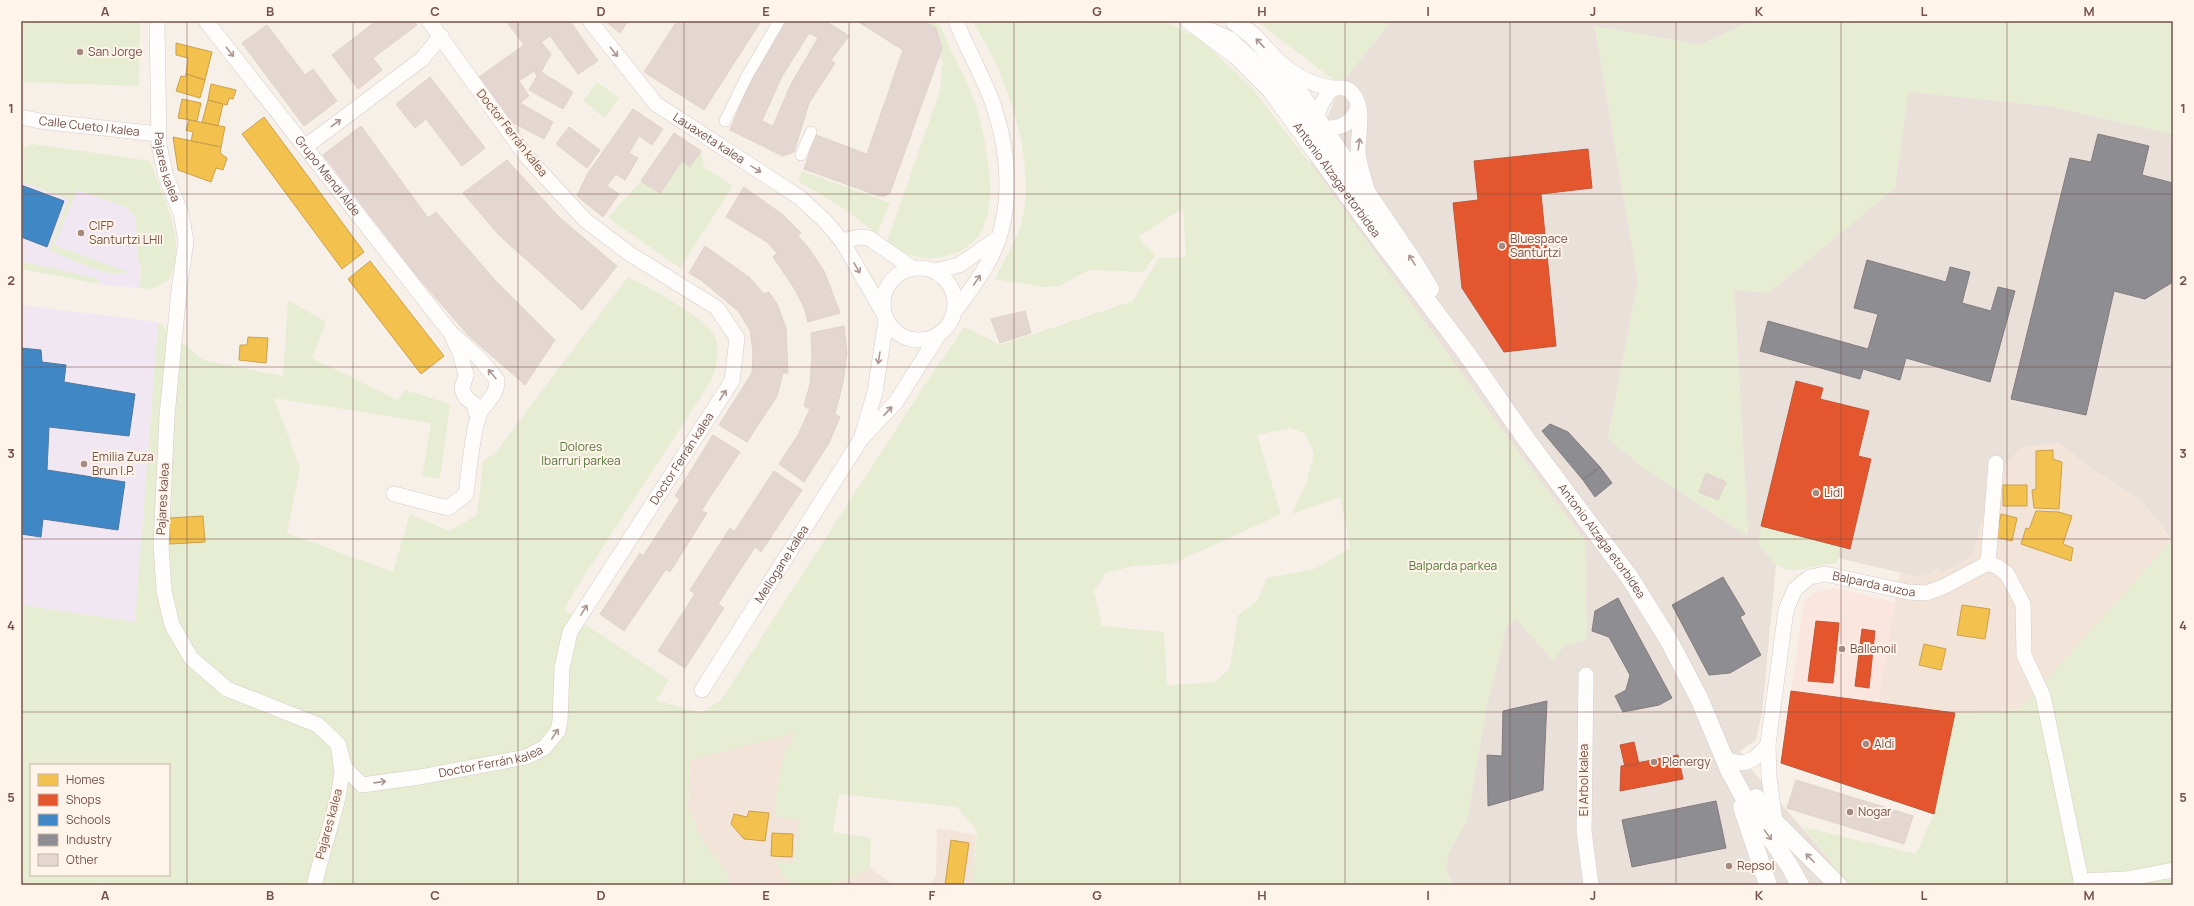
<svg xmlns="http://www.w3.org/2000/svg" width="2194" height="906" font-family="Manrope,sans-serif">
<style>
.residential{fill:#f3e4d9}
.commercial{fill:#fbe5df}
.industrial{fill:#eae0da}
.education{fill:#f1e7f2}
.green{fill:#e6edd3;fill-rule:evenodd}
.homes{fill:#f2c14e;stroke:#cda04c}
.shops{fill:#e4572e;stroke:#c35636}
.schools{fill:#3f88c5;stroke:#5078a0}
.industry{fill:#8d8d92;stroke:#867b7c}
.building{fill:#e4d7d1;stroke:#e0d2cb;fill-rule:evenodd}
.lines{fill:none;stroke-linecap:round;stroke-linejoin:round}
.pedestrian-tunnel{stroke:#d7c8c1;stroke-width:11;stroke-dasharray:11 5.5;stroke-linecap:butt}
.pedestrian-casing{stroke:#d6cbc6;stroke-width:12}
.minor-casing{stroke:#d6cbc6;stroke-width:16}
.tertiary-casing{stroke:#d6cbc6;stroke-width:19}
.pedestrian{stroke:#fefdfc;stroke-width:11}
.minor{stroke:#fefdfc;stroke-width:15}
.tertiary{stroke:#fefdfc;stroke-width:18}
.oneway{stroke:#ac9690}
.grid{fill:none;stroke:#765248;stroke-width:1;stroke-opacity:0.55}
.poi-dot{fill:#a38980;stroke:#fff4ea;stroke-width:1.5}
.labels{text-anchor:middle;stroke-width:4;stroke-linejoin:round;paint-order:stroke}
.poi-label{font-size:12px;fill:#765248;stroke:#fff4ea;text-anchor:start}
.street-label{font-size:12px;fill:#765248;stroke:#fff4ea}
.park-label{font-size:12px;fill:#56773c;stroke:#fff4ea}
.neatline{fill:none;stroke:#765248;stroke-width:1.5}
.grid-label{font-size:13px;text-anchor:middle;font-weight:bold;fill:#765248}
</style>
<rect width="100%" height="100%" fill="#f7f0e9"/>
<path class="residential" d="M2060,443L2087,466L2141,500L2171,541L2019,710L1955,713L1878,703L1900,573L1919,577L1931,573L1937,568L1991,481L2021,447Z
M796,732L783,756L776,799V818H799L794,864L776,862L784,878L797,885H731L725,869L702,840L688,807L690,760Z
M937,828L976,835L972,885H930L936,876Z
M870,868L893,885H831L857,875Z"/>
<path class="commercial" d="M1832,588L1895,602L1878,703L1791,691L1804,601L1814,593Z"/>
<path class="industrial" d="M1391,21H1752L1700,45L1595,26L1638,281L1608,438L1748,535L1734,289L1895,188L1908,91L2049,106L2173,134V542L2141,500L2087,466L2060,443L2021,447L1991,481L1973,555L1943,572L1937,568L1931,573L1919,577L1778,544L1762,713L1756,740L1740,751L1751,769L1831,861L1825,885H1453L1446,870L1448,853L1467,821L1486,709L1506,627L1516,619L1558,652L1564,646L1571,642L1587,639L1585,541L1514,446L1310,163L1340,85Z"/>
<path class="education" d="M21,174L142,198L140,288L105,285L21,269Z
M21,305L158,322L135,622L21,605Z"/>
<path class="green" d="M21,21H140L139,86L21,82Z
M924,21H937C943,29 946,39 950,48C960,69 972,90 978,113C987,145 1000,209 977,238C971,246 959,252 949,255C925,263 906,256 887,242L940,90L943,61L939,58C945,41 939,30 924,21Z
M972,21H1164L1199,38L1251,87L1310,163L1514,446L1585,541L1587,639L1564,646L1553,661L1516,619L1506,627L1486,709L1467,821L1448,853L1446,870L1453,885H972L977,831L957,807L839,794L833,832L871,838L870,868C849,880 806,897 785,878C781,875 779,867 776,862L794,863L799,819L776,818V799L783,756L795,733L690,760L688,807L702,840L725,869L731,885H21V605L135,622L158,322L203,360L283,376L288,300L326,322L312,358L398,400L405,390L450,404L440,479L422,476L431,423L274,398L300,468L287,533L393,572L410,514L449,531L477,515L483,461L496,452L628,277C646,285 704,318 713,333C721,348 717,366 711,381L575,590L564,610L669,680L656,700L701,713L721,700L931,375L964,327L1001,345L1133,301L1159,258L1186,257L1183,208L1138,237L1156,255L1143,272L1089,270L1059,286L1042,287L995,279C1003,263 1012,247 1019,230C1038,177 1014,98 989,50C984,40 978,31 972,21ZM1291,428L1305,434L1314,453L1307,481L1292,514L1340,497L1350,548L1314,569L1267,578L1257,601L1238,615L1230,668L1215,682L1167,685L1164,632L1102,626L1094,591L1106,573L1134,566L1172,564L1281,514L1257,435ZM31,765H169V875H31Z
M1257,21H1391L1340,85Z
M1752,21H2173V134L2049,106L1908,92L1895,188L1769,293L1734,290L1748,536L1640,466L1608,438L1638,281L1595,26L1700,45Z
M597,82L619,98L605,118L583,101Z
M33,144L150,161C162,196 190,245 168,281L152,289L140,288L141,267L137,258L136,218L126,207L77,190L54,245L128,272C109,280 68,257 49,250L68,199L21,181V149Z
M701,151L704,167L733,186L680,268L608,218L641,181L660,193L682,161L690,167Z
M802,171L890,203L877,234L843,208L798,181Z
M21,261L99,279L98,284L21,269Z
M1761,526L1840,547L1837,564C1816,562 1794,577 1779,566C1771,561 1764,551 1758,544Z
M2171,541L2173,542V885H1825L1831,861L1803,827L1916,854L1934,814L1955,713L2019,710Z"/>
<path class="homes" d="M176,43L212,52L205,80L186,74L188,58L176,55Z
M186,74L205,80L200,98L176,91L181,76L185,77Z
M211,84L236,90L233,99L229,98L227,105L208,100Z
M182,99L201,103L197,121L178,118Z
M208,100L223,104L218,126L202,122Z
M264,117L364,252L342,269L242,134Z
M189,120L225,127L221,147L191,141L193,132L186,130Z
M173,137L221,147L220,153L227,158L223,170L216,168L211,182L178,170Z
M370,261L444,356L421,374L348,279Z
M248,337L268,338L266,363L239,360L240,345H247Z
M2053,450V459L2062,462L2059,509L2034,508L2032,490L2036,489V451Z
M2003,485H2027V506H2003Z
M2036,511L2059,512L2072,516L2063,544L2073,548L2071,561L2021,544L2026,528L2029,529Z
M2001,514L2017,518L2012,541L1996,537Z
M203,516L205,542L170,544L169,518Z
M1962,605L1990,609L1985,639L1957,635Z
M1924,644L1946,649L1941,670L1919,665Z
M749,811L769,813L765,841L744,839L731,824L734,814L747,817Z
M772,833L793,834L792,857L771,856Z
M951,840L969,843L963,885H945Z"/>
<path class="shops" d="M1588,149L1592,188L1541,194L1556,346L1504,352L1462,288L1453,203L1478,200L1474,161Z
M1796,381L1823,388L1820,399L1869,411L1858,456L1871,459L1850,549L1761,526Z
M1816,621L1839,623L1833,683L1808,681Z
M1862,629L1875,631L1869,688L1855,686Z
M1791,691L1955,713L1934,814L1781,763Z
M1634,742L1639,764L1625,767L1620,745Z
M1678,755L1683,779L1620,791L1621,766Z"/>
<path class="schools" d="M21,185L64,201L47,247L21,237Z
M21,348L41,350L42,362L66,365L64,382L135,394L129,436L49,427L47,470L125,482L118,530L43,519L41,537L21,534Z"/>
<path class="industry" d="M2098,134L2149,146L2142,175L2173,183V282L2145,299L2114,291L2086,415L2011,399L2070,158L2091,162Z
M1867,260L1946,282L1950,267L1970,272L1962,303L1991,311L1998,287L2015,291L1990,382L1906,358L1900,380L1863,369L1860,379L1760,351L1768,321L1868,349L1878,314L1854,308Z
M1550,424L1568,432L1600,467L1583,480L1542,431Z
M1600,467L1612,483L1595,497L1583,480Z
M1723,577L1745,614L1740,617L1761,655L1730,673L1709,675L1672,605Z
M1618,598L1672,698L1659,705L1623,712L1615,696L1626,690L1630,675L1609,637L1592,631L1595,611Z
M1547,701L1543,790L1488,806L1487,755L1502,756L1503,711Z
M1716,801L1726,848L1632,867L1622,820Z"/>
<path class="building" d="M376,21H414L417,25L373,58L382,70L358,89L332,55Z
M506,21H570L598,61L578,74L550,36L541,42L551,54L541,72L573,92L563,109L529,90L537,76L534,71L519,81L529,96L520,103L553,122L544,139L508,120L479,77L524,45Z
M605,21H628L620,33Z
M677,21H761L704,110L644,72Z
M785,21H826L849,36L831,60L835,63L809,103L794,152L783,156L730,130L753,75ZM809,33L818,38L791,84L773,126L762,121L781,78Z
M857,21H924L936,28L942,48L890,193L885,196H879L804,169L816,135L867,154L903,50Z
M267,25L305,75L313,69L337,101L304,126L242,43Z
M430,77L485,148L462,166L426,119L415,128L396,104Z
M633,109L663,129L652,145L639,136L629,153L638,158L625,180L616,174L607,186L619,194L603,217L577,196L588,173Z
M361,126L428,218L436,212L494,279L555,340L525,385L468,335L417,276L323,155Z
M569,127L600,150L587,168L556,144Z
M674,133L701,151L690,167L682,161L660,193L641,181Z
M507,160L559,217L617,266L582,310L499,235L463,193Z
M744,187L783,215L801,233L798,236L808,247L824,271L840,313L808,322L804,307L794,288L773,257L777,253L767,242L726,217Z
M705,246L749,277L764,294L769,292L777,304L786,328L788,373H783L777,396L747,442L719,425L752,373L753,352L750,330L738,311L701,280L689,273Z
M1025,311L1031,333L1000,343L991,319Z
M844,326L847,353L843,383L835,414L840,417L829,443L804,482L779,464L798,435L810,409L804,406L810,384L812,358L811,333Z
M713,435L740,452L701,511L707,513L670,572L666,569L624,631L600,614L640,553L643,556L680,499L675,496Z
M774,471L802,490L761,552L755,547L718,604L724,608L685,668L658,651L695,594L690,590L730,528L734,532Z
M1706,473L1726,482L1718,500L1699,492Z
M1796,780L1913,816L1904,844L1787,808Z"/>
<g class="lines">
<path class="pedestrian-tunnel" d="M860,23L861,21"/>
<g class="pedestrian-casing">
<path id="pedestrian" d="M725,121L747,76L779,21
M801,155L811,132"/>
</g>
<g class="minor-casing">
<g id="minor">
<path id="s1" d="M157,21L159,145L166,177L181,213L186,241L179,290L167,416L161,545L164,591L172,625L191,658L227,689L318,725L338,744L342,772L338,798L314,885"/>
<path id="s2" d="M206,21L450,332L479,358L497,380C497,399 484,401 478,417C472,437 469,472 466,494L448,508L394,494"/>
<path id="s3" d="M590,21L656,104L799,197L825,221L842,241L884,314"/>
<path d="M1210,30L1230,39L1270,76L1309,126C1330,130 1351,130 1358,107"/>
<path d="M1280,63C1294,74 1314,86 1333,88C1338,89 1342,86 1347,89C1367,101 1358,132 1358,150C1358,163 1364,177 1367,189"/>
<path d="M1333,88C1309,114 1315,135 1333,161"/>
<path id="s4" d="M21,117L40,121L158,134"/>
<path d="M305,147L422,59L441,36"/>
<path d="M842,241L859,237L869,238L912,268"/>
<circle cx="919" cy="304" r="36"/>
<path d="M935,271L959,265L997,239"/>
<path d="M954,312C967,295 980,278 990,259C1014,212 1010,156 994,107C984,77 967,50 956,21"/>
<path d="M453,338L460,353L466,375L462,389L466,398L474,404L478,419"/>
<path d="M862,436L875,392L886,320"/>
<path d="M1988,563L1996,463"/>
<path d="M1586,675L1584,831L1591,885"/>
<path id="s5" d="M702,690L861,439L896,402L939,334"/>
<path id="s6" d="M338,744L345,768L362,785L420,777L526,757L544,748L558,731L560,721L562,668L570,632L732,381L737,338L717,308L630,254L585,220L527,157L429,21"/>
<path d="M1732,761C1748,767 1759,756 1768,744"/>
<path id="s7" d="M1775,822L1769,777L1768,744L1786,610L1795,589L1810,577L1825,574L1908,592L1926,593L1943,587L1988,563L1998,567L2007,574L2023,604L2024,655L2043,696L2082,885"/>
<path d="M2082,881L2126,879L2173,870"/>
</g>
</g>
<g class="tertiary-casing">
<g id="tertiary">
<path id="s8" d="M1190,21L1237,56L1271,90L1371,227L1467,354L1526,439L1630,578L1668,639L1699,698L1730,772L1750,808L1789,865L1800,885"/>
<path d="M1234,21L1253,36L1281,66L1413,261L1430,289"/>
<path d="M1756,798L1775,822L1838,885"/>
<path d="M1742,807L1768,885"/>
</g>
</g>
<use href="#pedestrian" class="pedestrian"/>
<use href="#minor" class="minor"/>
<use href="#tertiary" class="tertiary"/>
</g>
<defs><path id="oneway-shaft" d="M-6 0H5M1.5-3L5.5 0L1.5 3" fill="none" stroke-width="1.6" stroke-linecap="round" stroke-linejoin="round"/></defs>
<g class="oneway">
<use href="#oneway-shaft" transform="translate(1260 43) rotate(-133)"/>
<use href="#oneway-shaft" transform="translate(230 52) rotate(52)"/>
<use href="#oneway-shaft" transform="translate(614 52) rotate(52)"/>
<use href="#oneway-shaft" transform="translate(336 123) rotate(-37)"/>
<use href="#oneway-shaft" transform="translate(1359 144) rotate(-82)"/>
<use href="#oneway-shaft" transform="translate(756 169) rotate(32)"/>
<use href="#oneway-shaft" transform="translate(1412 260) rotate(-122)"/>
<use href="#oneway-shaft" transform="translate(857 268) rotate(60)"/>
<use href="#oneway-shaft" transform="translate(977 280) rotate(-56)"/>
<use href="#oneway-shaft" transform="translate(879 358) rotate(99)"/>
<use href="#oneway-shaft" transform="translate(492 374) rotate(-130)"/>
<use href="#oneway-shaft" transform="translate(723 395) rotate(-57)"/>
<use href="#oneway-shaft" transform="translate(888 411) rotate(-47)"/>
<use href="#oneway-shaft" transform="translate(584 610) rotate(-58)"/>
<use href="#oneway-shaft" transform="translate(555 734) rotate(-57)"/>
<use href="#oneway-shaft" transform="translate(380 782) rotate(-8)"/>
<use href="#oneway-shaft" transform="translate(1768 835) rotate(55)"/>
<use href="#oneway-shaft" transform="translate(1810 858) rotate(-134)"/>
</g>
<path class="grid" d="M187,21V885M353,21V885M518,21V885M684,21V885M849,21V885M1014,21V885M1180,21V885M1345,21V885M1510,21V885M1676,21V885M1841,21V885M2007,21V885M21,194H2173M21,367H2173M21,539H2173M21,712H2173"/>
<g class="poi-dot">
<circle cx="80" cy="52" r="4"/>
<circle cx="81" cy="233" r="4"/>
<circle cx="1502" cy="246" r="4"/>
<circle cx="84" cy="464" r="4"/>
<circle cx="1816" cy="493" r="4"/>
<circle cx="1842" cy="649" r="4"/>
<circle cx="1866" cy="744" r="4"/>
<circle cx="1654" cy="762" r="4"/>
<circle cx="1850" cy="812" r="4"/>
<circle cx="1729" cy="866" r="4"/>
</g>
<g class="labels">
<g class="poi-label">
<text x="88" y="56">San Jorge</text>
<text x="89" y="230">CIFP<tspan x="89" dy="14">Santurtzi LHII</tspan></text>
<text x="1510" y="243">Bluespace<tspan x="1510" dy="14">Santurtzi</tspan></text>
<text x="92" y="461">Emilia Zuza<tspan x="92" dy="14">Brun I.P.</tspan></text>
<text x="1824" y="497">Lidl</text>
<text x="1850" y="653">Ballenoil</text>
<text x="1874" y="748">Aldi</text>
<text x="1662" y="766">Plenergy</text>
<text x="1858" y="816">Nogar</text>
<text x="1737" y="870">Repsol</text>
</g>
<g class="street-label">
<text dy="4" stroke="none"><textPath href="#s4" startOffset="69">Calle Cueto I kalea</textPath></text>
<text transform="translate(512 133) rotate(52)" y="4">Doctor Ferrán kalea</text>
<text dy="4" stroke="none"><textPath href="#s3" startOffset="169">Lauaxeta kalea</textPath></text>
<text dy="4" stroke="none"><textPath href="#s1" startOffset="147">Pajares kalea</textPath></text>
<text dy="4" stroke="none"><textPath href="#s2" startOffset="197">Grupo Mendi Alde</textPath></text>
<text dy="4" stroke="none"><textPath href="#s8" startOffset="218">Antonio Alzaga etorbidea</textPath></text>
<text dy="4" stroke="none"><textPath href="#s6" startOffset="564">Doctor Ferrán kalea</textPath></text>
<text transform="translate(163 499) rotate(-87)" y="4">Pajares kalea</text>
<text dy="4" stroke="none"><textPath href="#s8" startOffset="666">Antonio Alzaga etorbidea</textPath></text>
<text dy="4" stroke="none"><textPath href="#s5" startOffset="149">Mellogane kalea</textPath></text>
<text dy="4" stroke="none"><textPath href="#s7" startOffset="321">Balparda auzoa</textPath></text>
<text dy="4" stroke="none"><textPath href="#s6" startOffset="180">Doctor Ferrán kalea</textPath></text>
<text transform="translate(1584 780) rotate(-90)" y="4">El Arbol kalea</text>
<text transform="translate(329 824) rotate(-75)" y="4">Pajares kalea</text>
</g>
<g class="park-label">
<text x="581" y="451">Dolores<tspan x="581" dy="14">Ibarruri parkea</tspan></text>
<text x="1453" y="570">Balparda parkea</text>
</g>
</g>
<rect width="2194" height="906" fill="none" stroke="#fff4ea" stroke-width="44"/>
<rect x="30" y="764" width="140" height="112" fill="#fff4ea" stroke="#c8b3a9"/>
<rect x="38" y="774" width="20" height="12" fill="#f2c14e" stroke="#c8b3a9"/>
<text x="66" y="784" font-size="12" fill="#765248">Homes</text>
<rect x="38" y="794" width="20" height="12" fill="#e4572e" stroke="#c8b3a9"/>
<text x="66" y="804" font-size="12" fill="#765248">Shops</text>
<rect x="38" y="814" width="20" height="12" fill="#3f88c5" stroke="#c8b3a9"/>
<text x="66" y="824" font-size="12" fill="#765248">Schools</text>
<rect x="38" y="834" width="20" height="12" fill="#8d8d92" stroke="#c8b3a9"/>
<text x="66" y="844" font-size="12" fill="#765248">Industry</text>
<rect x="38" y="854" width="20" height="12" fill="#e4d7d1" stroke="#c8b3a9"/>
<text x="66" y="864" font-size="12" fill="#765248">Other</text>
<rect x="22" y="22" width="2150" height="862" class="neatline"/>
<g class="grid-label">
<text x="105" y="16">A</text>
<text x="270" y="16">B</text>
<text x="435" y="16">C</text>
<text x="601" y="16">D</text>
<text x="766" y="16">E</text>
<text x="932" y="16">F</text>
<text x="1097" y="16">G</text>
<text x="1262" y="16">H</text>
<text x="1428" y="16">I</text>
<text x="1593" y="16">J</text>
<text x="1759" y="16">K</text>
<text x="1924" y="16">L</text>
<text x="2089" y="16">M</text>
<text x="11" y="113">1</text>
<text x="2183" y="113">1</text>
<text x="11" y="285">2</text>
<text x="2183" y="285">2</text>
<text x="11" y="458">3</text>
<text x="2183" y="458">3</text>
<text x="11" y="630">4</text>
<text x="2183" y="630">4</text>
<text x="11" y="802">5</text>
<text x="2183" y="802">5</text>
<text x="105" y="900">A</text>
<text x="270" y="900">B</text>
<text x="435" y="900">C</text>
<text x="601" y="900">D</text>
<text x="766" y="900">E</text>
<text x="932" y="900">F</text>
<text x="1097" y="900">G</text>
<text x="1262" y="900">H</text>
<text x="1428" y="900">I</text>
<text x="1593" y="900">J</text>
<text x="1759" y="900">K</text>
<text x="1924" y="900">L</text>
<text x="2089" y="900">M</text>
</g>
</svg>
